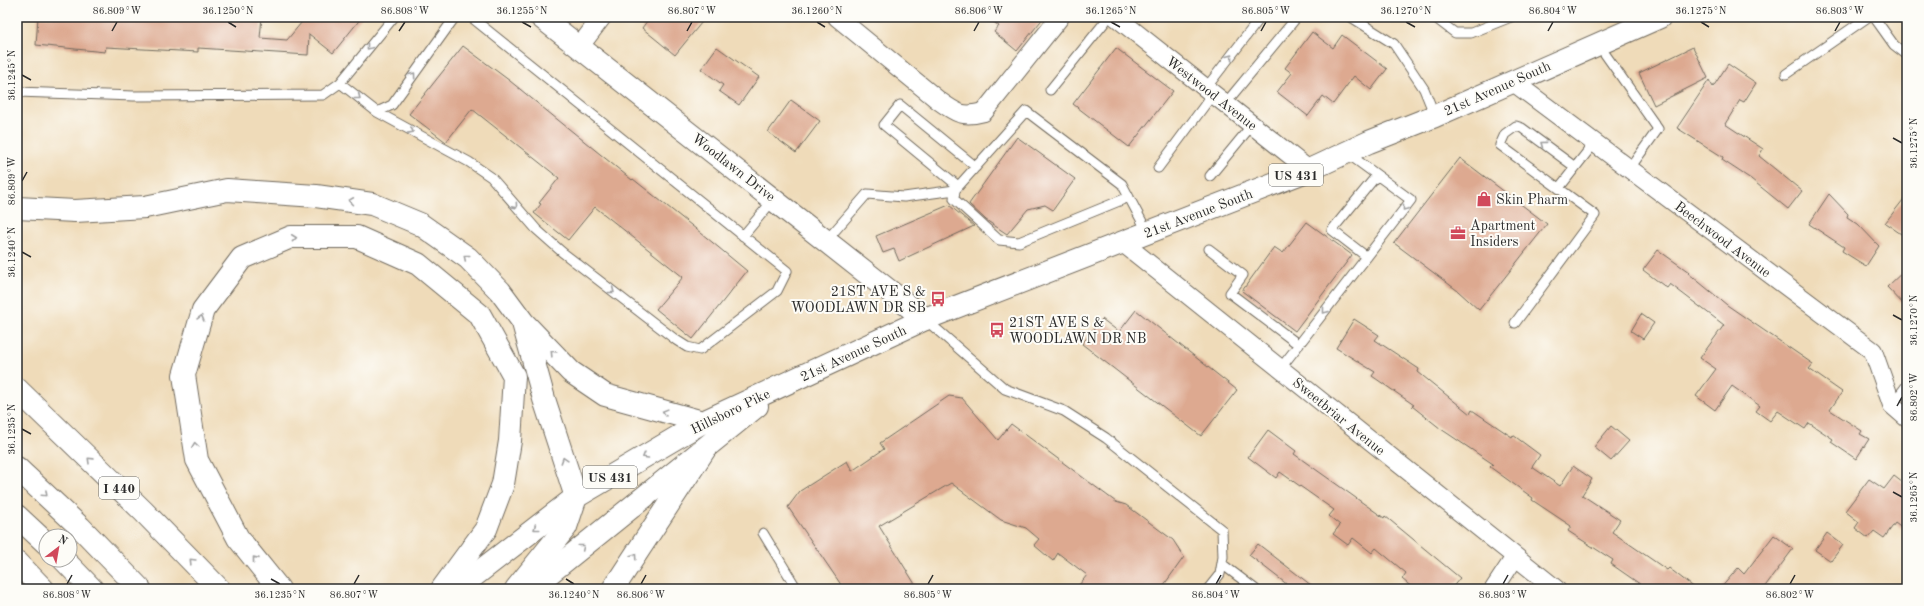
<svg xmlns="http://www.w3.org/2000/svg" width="1924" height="606" font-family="'Old Standard TT',serif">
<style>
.building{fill:#dda990}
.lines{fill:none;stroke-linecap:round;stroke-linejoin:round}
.service-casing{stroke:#70695d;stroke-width:11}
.minor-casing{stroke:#70695d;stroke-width:20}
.secondary-casing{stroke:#70695d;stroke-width:24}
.primary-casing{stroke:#70695d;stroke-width:24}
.motorway-casing{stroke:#70695d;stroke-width:24}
.service{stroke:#fff;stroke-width:9}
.minor{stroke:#fff;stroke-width:18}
.secondary{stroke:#fff;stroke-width:22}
.primary{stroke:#fff;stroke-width:22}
.motorway{stroke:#fff;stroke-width:22}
.oneway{stroke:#a0a0a0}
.ticks{fill:none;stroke:#2b2b2b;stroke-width:1.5}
.labels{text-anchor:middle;stroke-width:4;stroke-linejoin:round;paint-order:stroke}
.shield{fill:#fdfcf7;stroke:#6a6a68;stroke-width:1}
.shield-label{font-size:13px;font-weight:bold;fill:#2b2b2b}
.street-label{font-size:14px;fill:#2b2b2b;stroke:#fdfcf7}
.poi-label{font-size:14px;fill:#2b2b2b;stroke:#fdfcf7;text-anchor:start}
.neatline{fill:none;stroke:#2b2b2b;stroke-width:1.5}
.ticks-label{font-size:10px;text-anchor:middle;fill:#2b2b2b}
</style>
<rect width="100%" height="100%" fill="#fdfcf7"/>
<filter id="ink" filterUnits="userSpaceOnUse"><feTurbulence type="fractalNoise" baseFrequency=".025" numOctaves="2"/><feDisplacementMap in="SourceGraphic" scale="8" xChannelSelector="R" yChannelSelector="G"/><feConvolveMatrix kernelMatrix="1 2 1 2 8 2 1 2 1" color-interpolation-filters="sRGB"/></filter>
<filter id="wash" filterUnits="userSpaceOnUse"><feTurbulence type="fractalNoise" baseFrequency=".012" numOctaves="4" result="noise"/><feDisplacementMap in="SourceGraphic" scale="16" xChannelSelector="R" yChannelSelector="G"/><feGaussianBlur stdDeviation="0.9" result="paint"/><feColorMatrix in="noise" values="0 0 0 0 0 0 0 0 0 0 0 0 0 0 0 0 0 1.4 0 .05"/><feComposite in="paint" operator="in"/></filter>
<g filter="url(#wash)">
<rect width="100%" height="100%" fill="#efdbb9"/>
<g id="blocks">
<path class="building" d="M38,17H262L260,38L287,40L306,17H362L333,53L309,34L308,55L198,48V52L106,47L105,52L36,45Z
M650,17H706L675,55L642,28Z
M987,17H1044L1017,51L994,32L999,26Z
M1312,32L1333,48L1342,35L1387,69L1371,90L1354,76L1333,104L1323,96L1308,116L1277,92L1292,73L1285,68Z
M463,46L510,81L632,180L633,179L701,233L747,271L693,339L656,309L683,277L595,207L568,240L534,213L541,204L539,203L559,178L472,109L446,142L409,114Z
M717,47L759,77L739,105L719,91L723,85L701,69Z
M1693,47L1708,78L1654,105L1639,73Z
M1116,48L1173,91L1129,147L1073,104Z
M1728,64L1756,83L1744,102L1740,100L1725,124L1763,149L1759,156L1802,191L1788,209L1751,179L1722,160L1723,157L1677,128L1709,80L1713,87Z
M791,100L820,121L796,153L768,132Z
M1017,137L1075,179L1053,210L1045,205L1028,209L1007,234L986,220L969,204Z
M1460,158L1547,224L1479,310L1458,291L1394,243Z
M1829,194L1848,214L1847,217L1858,224L1879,246L1866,266L1842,251L1844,247L1809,224Z
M1907,195V238L1885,223Z
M949,205L974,226L899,261L894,249L883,253L876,236Z
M1307,222L1352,255L1295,331L1242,291L1274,247L1283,253Z
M1658,250L1689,272L1688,273L1727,305L1813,364L1809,369L1842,392L1830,410L1862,431L1860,434L1869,439L1856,459L1831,442L1833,439L1809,423L1805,429L1778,411L1770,421L1756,411L1760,406L1732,386L1715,410L1696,396L1716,369L1700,358L1724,325L1670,284L1667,288L1643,270Z
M1907,268V308L1887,287Z
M1136,310L1237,390L1201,436L1082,344L1102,319L1119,332Z
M1641,314L1654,323L1643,339L1631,331Z
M1354,319L1379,335L1375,340L1419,369L1418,372L1470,414L1472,410L1512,437L1513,435L1540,455L1532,467L1560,486L1573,466L1592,479L1582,495L1620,520L1612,532L1667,570L1669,568L1696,589H1647L1611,564L1613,560L1568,531L1571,526L1532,500L1533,498L1490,467L1493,464L1441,429L1412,406L1414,405L1372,376L1375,372L1336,348Z
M949,396L962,398L998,440L1011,424L1116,502L1126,505L1173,540L1184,557L1161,589H1076L1087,575L1058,553L1053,561L1034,545L1039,539L1026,528L1001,520L951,483L879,526L918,589H844L788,507L800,491L847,461L852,471L884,449L880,443Z
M1611,426L1629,441L1611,461L1594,447Z
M1268,430L1296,451L1294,454L1384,518L1385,516L1460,578L1451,589H1414L1402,579L1406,573L1376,548L1372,553L1353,538L1348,545L1333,534L1340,525L1329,516L1334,510L1280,472L1276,478L1248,457Z
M1894,476L1907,486V532L1895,523L1884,538L1874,531L1868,538L1855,528L1859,522L1845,511L1869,479L1884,489Z
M1827,533L1843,545L1831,561L1815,550Z
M1774,535L1793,549L1763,589H1720L1738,568L1744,574Z
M1258,544L1316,589H1293L1249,555Z"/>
</g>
</g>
<g filter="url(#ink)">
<use href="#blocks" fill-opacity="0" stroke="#70695d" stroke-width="1"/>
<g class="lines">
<g class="service-casing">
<path id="service" d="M1351,17L1394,44L1424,89L1435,116
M1434,17L1455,33H1471L1511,17
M1874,17L1894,45L1907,55
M1598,44L1658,129L1630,168
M1786,74L1868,17
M340,83L377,112L469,162L491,177L536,229L562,252L676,340L687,347L700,350L777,291L787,271L471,17
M1206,88L1261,17
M1050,90L1109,17
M17,92L134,96L323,95L340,83L394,17
M1225,104L1297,17
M377,112L392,105L455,17
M1158,168L1213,94
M1210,176L1252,125
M958,186L884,125L900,105L976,167
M1559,188L1595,142
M1129,197L1019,242L999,240L954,199L955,190L1026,111L1122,184L1148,233
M743,236L774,199
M826,241L867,194L904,197L955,190
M1209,249L1243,275L1230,293L1299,345
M1367,257L1332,230L1377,175
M926,320L1005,389L1064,411L1106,438L1222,530L1223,557L1220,574L1208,589
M1515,323L1595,215L1500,145L1505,134L1516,126L1522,128L1575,167
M1280,369L1411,200L1347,153
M1892,405L1907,385
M763,533L797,589
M1222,564L1255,589"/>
</g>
<g class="minor-casing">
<path id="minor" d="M837,17L938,100C956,113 962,118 984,112L1060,17
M1116,17L1309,170
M580,46L602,17
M1512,81L1873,351L1892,405L1907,418
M1123,243L1556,589
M1494,589L1515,557"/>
</g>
<g class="secondary-casing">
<path id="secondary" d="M541,17L925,319"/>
</g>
<g class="primary-casing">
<path id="primary" d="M457,589L576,497L703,422L925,319L1309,170L1369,142L1435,116L1660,17
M530,589L757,406"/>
</g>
<g class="motorway-casing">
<path id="motorway" d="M17,208L75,211L145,207L227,190L316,196L372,204L420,224L468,258L500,291L523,322L571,372L605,395L703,422
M17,389L143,511L219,589
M17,468L80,527L140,589
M17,516L46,543
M64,560L92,589
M17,562L43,589
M279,589L238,538L197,460L184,375L203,310L242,258L291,237H357L418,264L480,315L514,376L510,441L503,484L486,529L442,589
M516,589L566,527L576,497L544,399L523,323
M613,589L705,449"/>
</g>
<use href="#service" class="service"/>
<use href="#minor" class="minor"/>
<use href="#secondary" class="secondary"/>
<use href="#primary" class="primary"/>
<use href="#motorway" class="motorway"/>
</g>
<defs><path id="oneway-chevron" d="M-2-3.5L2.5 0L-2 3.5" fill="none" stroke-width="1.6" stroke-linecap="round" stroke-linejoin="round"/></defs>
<g class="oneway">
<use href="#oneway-chevron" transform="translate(369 47) rotate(129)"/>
<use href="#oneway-chevron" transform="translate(1230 57) rotate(-52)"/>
<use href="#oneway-chevron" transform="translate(413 75) rotate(-54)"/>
<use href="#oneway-chevron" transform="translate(358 97) rotate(38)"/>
<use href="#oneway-chevron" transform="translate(411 131) rotate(28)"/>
<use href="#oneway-chevron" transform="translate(1543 144) rotate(-144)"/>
<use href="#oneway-chevron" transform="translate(351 201) rotate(-172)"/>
<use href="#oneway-chevron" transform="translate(515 206) rotate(49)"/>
<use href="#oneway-chevron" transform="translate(1405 208) rotate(128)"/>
<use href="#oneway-chevron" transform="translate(294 238) rotate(-6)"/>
<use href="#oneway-chevron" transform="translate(466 257) rotate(-141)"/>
<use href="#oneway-chevron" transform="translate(612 291) rotate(38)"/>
<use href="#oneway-chevron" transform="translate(1325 311) rotate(128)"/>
<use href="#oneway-chevron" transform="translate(201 318) rotate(-74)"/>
<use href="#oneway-chevron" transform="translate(553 353) rotate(-134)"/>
<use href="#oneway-chevron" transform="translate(665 412) rotate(-165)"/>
<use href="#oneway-chevron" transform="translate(195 445) rotate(-98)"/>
<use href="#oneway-chevron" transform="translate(645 456) rotate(150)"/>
<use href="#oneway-chevron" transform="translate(90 460) rotate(-136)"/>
<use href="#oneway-chevron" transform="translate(564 460) rotate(-108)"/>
<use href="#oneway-chevron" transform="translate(45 494) rotate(43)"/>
<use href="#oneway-chevron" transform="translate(536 528) rotate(142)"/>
<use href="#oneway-chevron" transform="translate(582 547) rotate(-39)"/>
<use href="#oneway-chevron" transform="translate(634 556) rotate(-56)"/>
<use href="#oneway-chevron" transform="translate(255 559) rotate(-129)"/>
<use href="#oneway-chevron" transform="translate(192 561) rotate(-134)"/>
</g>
</g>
<path class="ticks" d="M228,22L236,27M522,22L531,27M817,22L825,27M1111,22L1120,27M1406,22L1415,27M1701,22L1709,27M112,31L117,22M399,31L405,22M687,31L692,22M974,31L979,22M1261,31L1266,22M1548,31L1553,22M1835,31L1840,22M22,75L31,80M1893,138L1902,143M22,181L27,172M22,252L31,257M1893,315L1902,320M1897,406L1902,397M22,429L31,434M1893,492L1902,497M271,579L280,584M566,579L574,584M67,584L72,575M354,584L359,575M641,584L646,575M928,584L933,575M1216,584L1221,575M1503,584L1508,575M1790,584L1795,575"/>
<defs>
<g id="shop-bare" transform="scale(1.2)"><path d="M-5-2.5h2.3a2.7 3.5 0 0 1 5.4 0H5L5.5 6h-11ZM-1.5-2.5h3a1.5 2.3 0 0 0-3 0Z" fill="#d1495b" stroke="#fdfcf7" stroke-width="2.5" paint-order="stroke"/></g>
<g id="office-bare" transform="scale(1.2)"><path d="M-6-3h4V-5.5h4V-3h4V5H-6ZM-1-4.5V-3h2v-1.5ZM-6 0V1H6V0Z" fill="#d1495b" stroke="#fdfcf7" stroke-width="2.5" paint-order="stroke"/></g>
<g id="bus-bare" transform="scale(1.2)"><path d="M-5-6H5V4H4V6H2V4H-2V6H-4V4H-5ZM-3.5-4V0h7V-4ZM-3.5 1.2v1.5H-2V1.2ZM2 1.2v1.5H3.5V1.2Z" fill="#d1495b" stroke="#fdfcf7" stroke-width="2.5" paint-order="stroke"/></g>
</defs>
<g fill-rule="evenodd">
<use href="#shop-bare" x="1484" y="199"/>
<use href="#office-bare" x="1458" y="233"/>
<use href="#bus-bare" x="938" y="299"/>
<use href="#bus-bare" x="997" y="330"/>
</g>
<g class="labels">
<g class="shield">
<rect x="1269" y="164" width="54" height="22" rx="3"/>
<rect x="583" y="466" width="54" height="22" rx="3"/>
<rect x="99" y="477" width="40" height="22" rx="3"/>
</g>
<g class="shield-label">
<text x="1296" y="180">US 431</text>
<text x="610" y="482">US 431</text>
<text x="119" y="493">I 440</text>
</g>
<g class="street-label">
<text transform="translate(1497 88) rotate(-24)" y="5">21st Avenue South</text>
<text transform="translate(1212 93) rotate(38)" y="5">Westwood Avenue</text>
<text transform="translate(734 167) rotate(38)" y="5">Woodlawn Drive</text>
<text transform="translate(1198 213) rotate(-21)" y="5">21st Avenue South</text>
<text transform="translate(1723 239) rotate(37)" y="5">Beechwood Avenue</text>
<text transform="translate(853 353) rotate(-25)" y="5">21st Avenue South</text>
<text transform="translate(730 411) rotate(-26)" y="5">Hillsboro Pike</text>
<text transform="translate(1339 416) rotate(39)" y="5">Sweetbriar Avenue</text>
</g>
<g class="poi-label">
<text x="1496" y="204">Skin Pharm</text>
<text x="1470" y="230">Apartment<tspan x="1470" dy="16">Insiders</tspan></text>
<text x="926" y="296" text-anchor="end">21ST AVE S &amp;<tspan x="926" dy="16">WOODLAWN DR SB</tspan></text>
<text x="1009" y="327">21ST AVE S &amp;<tspan x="1009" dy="16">WOODLAWN DR NB</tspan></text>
</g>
</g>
<rect width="1924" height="606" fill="none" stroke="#fdfcf7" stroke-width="44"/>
<g transform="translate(58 548) rotate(31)"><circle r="19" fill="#fdfcf7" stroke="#a9a8a5"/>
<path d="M0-3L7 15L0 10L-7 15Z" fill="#d1495b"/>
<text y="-6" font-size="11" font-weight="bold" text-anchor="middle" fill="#2b2b2b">N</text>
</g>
<rect x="22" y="22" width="1880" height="562" class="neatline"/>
<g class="ticks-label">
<text x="117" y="14">86.809°W</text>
<text x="228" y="14">36.1250°N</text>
<text x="405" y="14">86.808°W</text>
<text x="522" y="14">36.1255°N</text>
<text x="692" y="14">86.807°W</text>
<text x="817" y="14">36.1260°N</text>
<text x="979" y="14">86.806°W</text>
<text x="1111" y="14">36.1265°N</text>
<text x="1266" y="14">86.805°W</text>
<text x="1406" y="14">36.1270°N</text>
<text x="1553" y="14">86.804°W</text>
<text x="1701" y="14">36.1275°N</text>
<text x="1840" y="14">86.803°W</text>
<text transform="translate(11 75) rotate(-90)" y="4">36.1245°N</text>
<text transform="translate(1913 143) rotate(-90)" y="4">36.1275°N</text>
<text transform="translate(11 181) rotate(-90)" y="4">86.809°W</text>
<text transform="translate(11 252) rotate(-90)" y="4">36.1240°N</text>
<text transform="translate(1913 320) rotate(-90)" y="4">36.1270°N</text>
<text transform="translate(1913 397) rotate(-90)" y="4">86.802°W</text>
<text transform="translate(11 429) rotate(-90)" y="4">36.1235°N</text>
<text transform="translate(1913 497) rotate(-90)" y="4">36.1265°N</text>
<text x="67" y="598">86.808°W</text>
<text x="280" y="598">36.1235°N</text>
<text x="354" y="598">86.807°W</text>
<text x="574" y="598">36.1240°N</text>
<text x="641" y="598">86.806°W</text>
<text x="928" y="598">86.805°W</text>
<text x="1216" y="598">86.804°W</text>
<text x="1503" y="598">86.803°W</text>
<text x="1790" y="598">86.802°W</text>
</g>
</svg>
